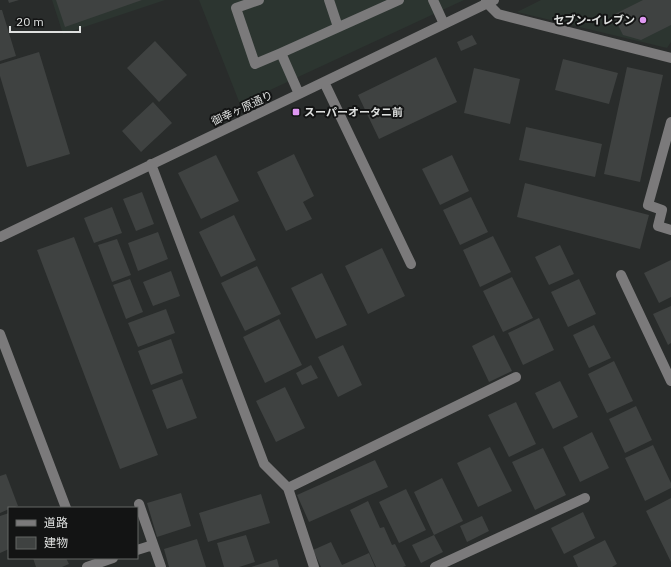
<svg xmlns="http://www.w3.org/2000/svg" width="671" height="567" font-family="'IBM Plex Sans','Noto Sans JP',sans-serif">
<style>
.built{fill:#2c3530}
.building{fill:#3f4241}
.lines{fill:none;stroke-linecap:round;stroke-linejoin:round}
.minor{stroke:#7b7a7b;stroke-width:10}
.poi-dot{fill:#df98f2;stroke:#131414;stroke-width:1.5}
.labels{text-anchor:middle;stroke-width:4;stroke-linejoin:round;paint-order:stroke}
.poi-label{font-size:11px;font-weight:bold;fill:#dee0df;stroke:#131414;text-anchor:end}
.street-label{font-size:11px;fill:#dee0df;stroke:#131414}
</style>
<rect width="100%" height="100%" fill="#292c2b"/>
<path class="built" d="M52,0H165L63,34Z
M199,0H464L240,104Z
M541,0H671V42L667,48L517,12Z"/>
<path class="building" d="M8,0H19L9,3Z
M56,0H142L65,27Z
M643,0H671V25L641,40L623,35L613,15Z
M0,10H2L16,56L0,61Z
M472,35L477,44L461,51L457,42Z
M155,41L187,75L159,102L127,68Z
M39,52L70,154L27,167L0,76V64Z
M436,57L457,102L379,139L358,95Z
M563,59L618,73L609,104L555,90Z
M627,67L663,75L640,182L604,174Z
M474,68L520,79L510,124L464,113Z
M153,102L172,123L141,152L122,131Z
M526,127L602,144L595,177L519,160Z
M294,154L314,196L303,202L312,219L286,231L257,172Z
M216,155L239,201L201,219L178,173Z
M452,155L469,191L440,205L422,169Z
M525,183L649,215L640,249L517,217Z
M142,192L154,224L136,231L123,199Z
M471,197L488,232L460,245L443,210Z
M112,207L122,233L94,243L84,218Z
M234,215L256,260L221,277L199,232Z
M158,232L168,259L138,271L128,243Z
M493,236L511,272L480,287L463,250Z
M74,237L158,455L120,469L37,250Z
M117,239L131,275L112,282L98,245Z
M560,245L574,274L549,285L535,257Z
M382,248L405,296L368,314L345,266Z
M671,260V297L659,303L644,273Z
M257,266L281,314L245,331L221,283Z
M171,271L180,296L153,306L143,282Z
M322,273L347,325L316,339L291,288Z
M512,277L533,318L503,332L483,291Z
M130,279L143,312L126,319L113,285Z
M579,279L596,314L568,327L551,292Z
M671,306V343L668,345L653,314Z
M166,309L175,333L138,347L128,323Z
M539,318L554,350L523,365L508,333Z
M279,319L302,365L265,383L243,337Z
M594,325L611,358L589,368L573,335Z
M494,335L512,371L489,382L472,346Z
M171,339L183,373L151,385L138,351Z
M343,345L362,385L338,397L318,357Z
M614,361L633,401L607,413L588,374Z
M311,365L318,378L302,385L296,373Z
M182,379L197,418L167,429L152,390Z
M560,381L578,417L553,429L535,393Z
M285,387L305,428L276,442L256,401Z
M516,402L536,444L509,457L488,415Z
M636,406L652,440L625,453L609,419Z
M592,432L609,468L580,482L563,447Z
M653,445L671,483V488L645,501L625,458Z
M490,447L512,491L478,507L457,463Z
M543,448L566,495L535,510L512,462Z
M375,460L388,487L309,522L297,495Z
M6,474L18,506L12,508H9V509L0,513V476Z
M442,478L463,521L434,535L414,492Z
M406,489L426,530L399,543L379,502Z
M181,493L191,526L157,537L147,503Z
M261,494L270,523L208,542L199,513Z
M671,498V562L646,511Z
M368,501L380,528L384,527L392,545L395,544L406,566L403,567H376L350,510Z
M583,512L595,538L564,554L551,528Z
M9,513V549L0,553V516Z
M482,516L489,531L467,542L460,526Z
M246,535L255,562L239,567H224L217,543Z
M434,535L443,552L421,563L412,545Z
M197,539L206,567H169L164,549Z
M605,540L617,564L612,567H578L573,556Z
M331,542L342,565L369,553L375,567H321L313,550Z
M33,558H66L69,564L62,567H36Z
M277,559L279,567H251Z"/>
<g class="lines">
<path class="minor" d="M259,0L236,8L255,64L281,53L299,94
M329,0L338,27
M433,0L444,24
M486,0L487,3L498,14L671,58
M281,53L399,0
M324,82L411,264
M671,122L648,205L662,210L658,226L671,230
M151,164L264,464L288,488L314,567
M0,237L299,94L494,0
M621,275L671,381
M0,334L66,508
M288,488L516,377
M139,504L161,567
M137,550L153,545
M87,567L113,558
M435,567L585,498"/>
</g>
<g class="poi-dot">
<circle cx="643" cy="20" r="4"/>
<rect x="292" y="108" width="8" height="8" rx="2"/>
</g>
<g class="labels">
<g class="poi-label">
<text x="635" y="24">セブン-イレブン</text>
<text x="304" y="116" text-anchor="start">スーパーオータニ前</text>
</g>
<g class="street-label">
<text transform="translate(242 108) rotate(-25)" y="4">御幸ヶ原通り</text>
</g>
</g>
<rect x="8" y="507" width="130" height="52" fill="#131414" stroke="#646665"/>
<rect x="16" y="520" width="20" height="6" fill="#7b7a7b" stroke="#646665"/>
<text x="44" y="527" font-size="12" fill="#dee0df">道路</text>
<rect x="16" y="537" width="20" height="12" fill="#3f4241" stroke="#646665"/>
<text x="44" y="547" font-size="12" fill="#dee0df">建物</text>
<path d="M10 26v6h70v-6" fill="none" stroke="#dee0df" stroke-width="2"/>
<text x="16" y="26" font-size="12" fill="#dee0df" stroke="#131414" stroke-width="3" paint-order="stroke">20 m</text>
</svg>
